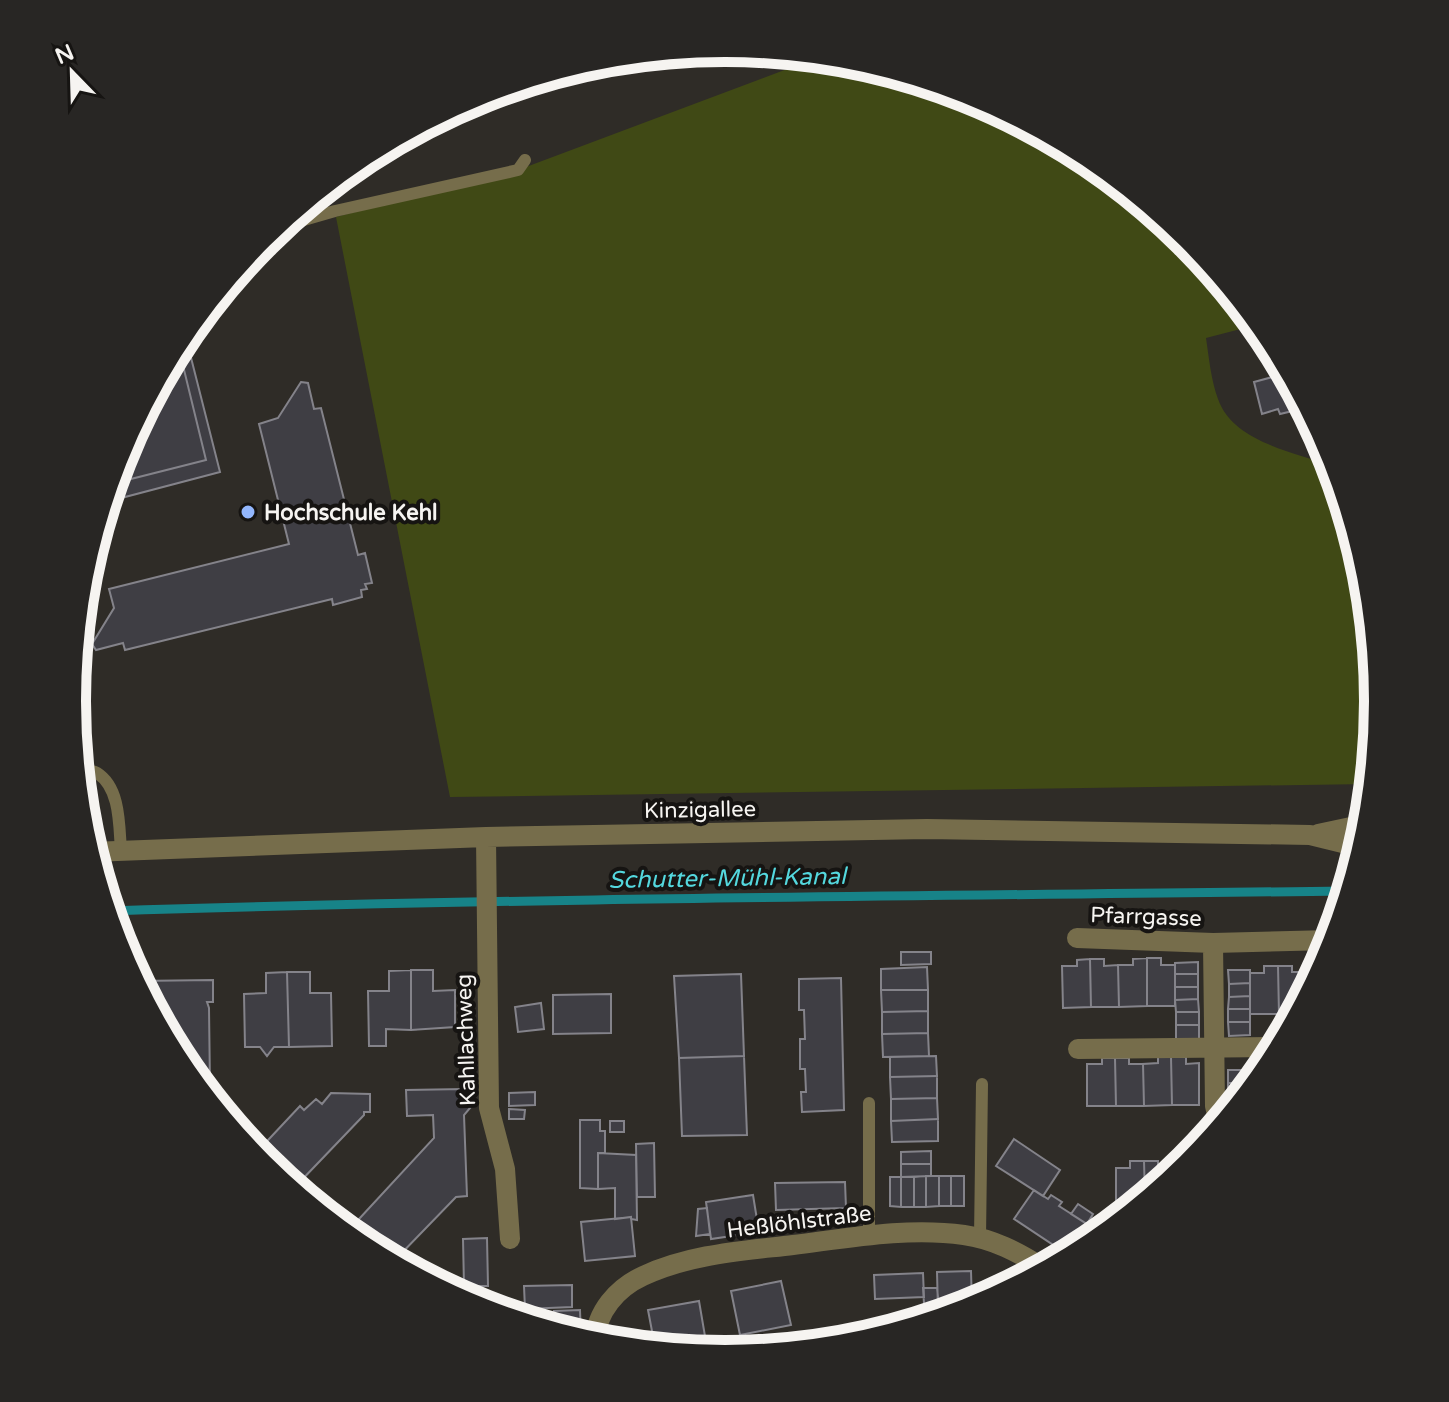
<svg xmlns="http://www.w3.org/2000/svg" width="1449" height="1402" font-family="'Varela Round',sans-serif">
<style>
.green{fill:#404915}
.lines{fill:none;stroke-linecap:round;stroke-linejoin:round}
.stream{stroke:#178388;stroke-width:9}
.building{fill:#3f3e44;stroke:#84838a;stroke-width:2}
.service{stroke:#766d4b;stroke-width:12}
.minor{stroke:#766d4b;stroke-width:20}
.poi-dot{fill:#93b7fd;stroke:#161412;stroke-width:3}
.labels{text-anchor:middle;stroke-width:8;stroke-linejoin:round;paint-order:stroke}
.poi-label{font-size:22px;font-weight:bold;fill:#f6f4f1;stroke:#161412;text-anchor:start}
.street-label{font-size:22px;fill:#f6f4f1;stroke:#161412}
.water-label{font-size:24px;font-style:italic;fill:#54d8de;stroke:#161412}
.rim{fill:none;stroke:#f6f4f1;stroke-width:10}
</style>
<rect width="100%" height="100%" fill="#2f2c27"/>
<path class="green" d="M819,57L852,61L975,98L1088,158L1187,240L1256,325L1206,338C1209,358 1211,380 1218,399C1233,442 1294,452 1332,466L1365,574L1377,701L1369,784L450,797L336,217L518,170Z"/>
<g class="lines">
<path class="stream" d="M109,911C521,898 933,896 1346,891"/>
</g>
<path class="building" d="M185,334L220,472L106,502L121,451Z
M178,345L206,460L111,484L121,451Z
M1274,350L1305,408L1280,414L1278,409L1262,414L1254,382L1280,375Z
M301,382L308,383L314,409L321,408L358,555L365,553L372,583L365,584L367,589L361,590L362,597L333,605L332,599L125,650L123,643L96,650L92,644L114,608L109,589L289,544L259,424L278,418Z
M901,952H931V964L901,965Z
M1147,958V1006L1119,1007L1118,965H1133V959Z
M1147,958H1161V965H1175V1006H1147Z
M1090,959L1091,1007L1063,1008L1062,966H1077V960Z
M1090,959H1104V966L1118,965L1119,1007H1091Z
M1198,962V974H1175V963Z
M1264,966H1278L1279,1014H1250V973H1264Z
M1278,966H1292V972H1306V991L1294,1014H1279Z
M927,967L928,990H881V969Z
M411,970H433V991L455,990V1027L411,1030Z
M411,970V1030L386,1029V1046H369L368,991H389V971Z
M1228,970H1250V983L1229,984Z
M287,972L289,1047H274L267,1056L260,1047H245L244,994L266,993V973Z
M287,972H310V993H331L332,1046L289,1047Z
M1306,972H1317L1306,991Z
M741,974L744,1056L679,1058L674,976Z
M1175,974H1198V987H1175Z
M841,978L844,1110L802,1112L801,1092H806L805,1069H800V1039H805L804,1010H799V979Z
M213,980V1002H207L209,1008L210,1087H201L181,1063L137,981Z
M1250,983V996L1229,997V984Z
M1175,987H1198V999L1175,1000Z
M881,990H928V1011L882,1012Z
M611,994V1033L553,1034V995Z
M1250,996V1009H1228L1229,997Z
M1198,999L1199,1012H1176L1175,1000Z
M541,1003L544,1029L518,1032L515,1007Z
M1228,1009H1250V1022H1228Z
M928,1011V1033L882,1034V1012Z
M1176,1012H1199V1025H1176Z
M1228,1022H1250V1035L1229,1036Z
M1176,1025H1199V1039H1176Z
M928,1033L929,1056L883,1057L882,1034Z
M744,1056L747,1135L682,1136L679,1058Z
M936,1056L937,1076L890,1077V1057Z
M1158,1057H1171L1172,1105L1144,1106L1143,1064L1158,1063Z
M1171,1057H1186V1064L1199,1063V1105H1172Z
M1102,1058H1115L1116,1106H1087V1064H1102Z
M1115,1058H1129V1064H1143L1144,1106H1116Z
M1251,1067H1265L1251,1084Z
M1228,1070H1251V1083H1228Z
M937,1076V1098L891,1099L890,1077Z
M1228,1083H1251V1084L1241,1096H1228Z
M464,1089V1102L470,1108L464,1115L467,1196L456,1197L394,1261L361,1244L347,1232L434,1138L433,1115L407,1116L406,1090Z
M535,1092V1105L509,1106V1093Z
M331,1093L370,1094V1112H364V1115L294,1188L255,1154L300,1106L304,1110L316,1099L322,1104Z
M937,1098L938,1119L891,1121V1099Z
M509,1109L525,1110L524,1119H509Z
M938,1119V1141L892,1142L891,1121Z
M580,1120H600V1131H605V1153H598V1189L580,1188Z
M610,1121H624V1132H610Z
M1014,1139L1060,1170L1043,1196L996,1166Z
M654,1143L655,1197H637L636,1144Z
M931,1151V1164H901V1152Z
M598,1153L636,1155L637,1220L631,1219V1217L615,1219V1188L598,1189Z
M1130,1161H1144L1145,1197L1129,1210H1116V1168H1130Z
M1144,1161H1158V1167H1172L1173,1174L1145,1197Z
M901,1164H931V1176L901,1177Z
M926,1176V1207H914V1177Z
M926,1176H939V1206L926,1207Z
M939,1176H951V1206H939Z
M951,1176H964V1206H951Z
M890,1177H901V1207L890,1206Z
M901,1177H914V1207H901Z
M845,1182L846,1208L776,1210L775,1183Z
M1034,1190L1048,1199L1051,1195L1062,1202L1059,1206L1087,1224L1067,1254L1014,1219Z
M753,1195L759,1232L711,1239L706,1202Z
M1078,1204L1093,1214L1087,1224L1071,1214Z
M707,1208L710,1234L696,1236L698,1209Z
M631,1217L635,1256L585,1261L581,1222Z
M487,1238L488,1286H464L463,1239Z
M971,1271L972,1305L959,1309L938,1310L937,1272Z
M923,1273L924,1297L875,1299L874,1275Z
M781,1281L791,1325L740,1335L731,1291Z
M572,1285V1307L525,1309L524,1286Z
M923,1288H937L940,1315L925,1319Z
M699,1301L706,1342L671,1349L655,1347L648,1310Z
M580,1310L581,1337L541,1324H554V1311Z
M869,1326L871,1336L840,1343L838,1332Z"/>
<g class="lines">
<path class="service" d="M443,115V116
M276,228L335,211L518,170L525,160
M78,768C84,769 92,770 97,773C121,788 119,827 121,851
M869,1236V1103
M980,1238L982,1084"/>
<path class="minor" d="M1318,834L1365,824
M486,837L489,1108L505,1169L510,1239
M91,852L486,837L927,829L1310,835L1359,847
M1077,938L1213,943L1331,940
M1213,943L1215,1106L1219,1123
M1078,1049L1276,1047
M595,1341C596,1312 617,1288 643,1276C690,1254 742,1251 793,1245C849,1238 908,1227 964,1235C993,1239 1018,1252 1043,1268"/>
</g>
<circle class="poi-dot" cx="248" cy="512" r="8"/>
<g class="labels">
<g class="poi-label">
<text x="264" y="520">Hochschule Kehl</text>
</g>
<g class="street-label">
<text transform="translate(700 809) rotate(-1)" y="8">Kinzigallee</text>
<text transform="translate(1146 916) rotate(2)" y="8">Pfarrgasse</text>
<text transform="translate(465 1040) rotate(-92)" y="8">Kahllachweg</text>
<text transform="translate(799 1221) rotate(-7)" y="8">Heßlöhlstraße</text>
</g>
<g class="water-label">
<text transform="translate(727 878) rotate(-1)" y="8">Schutter-Mühl-Kanal</text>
</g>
</g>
<path d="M0 0H1449V1402H0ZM86 701a639 639 0 1 1 1278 0a639 639 0 1 1-1278 0Z" fill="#282624" fill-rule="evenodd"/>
<path class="rim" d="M86 701a639 639 0 1 1 1278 0a639 639 0 1 1-1278 0Z"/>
<g transform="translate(72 72) rotate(337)" stroke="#161412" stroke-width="6" paint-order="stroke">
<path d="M0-6L14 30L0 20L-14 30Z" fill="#f6f4f1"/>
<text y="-12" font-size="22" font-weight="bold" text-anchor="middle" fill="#f6f4f1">N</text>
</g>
</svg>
